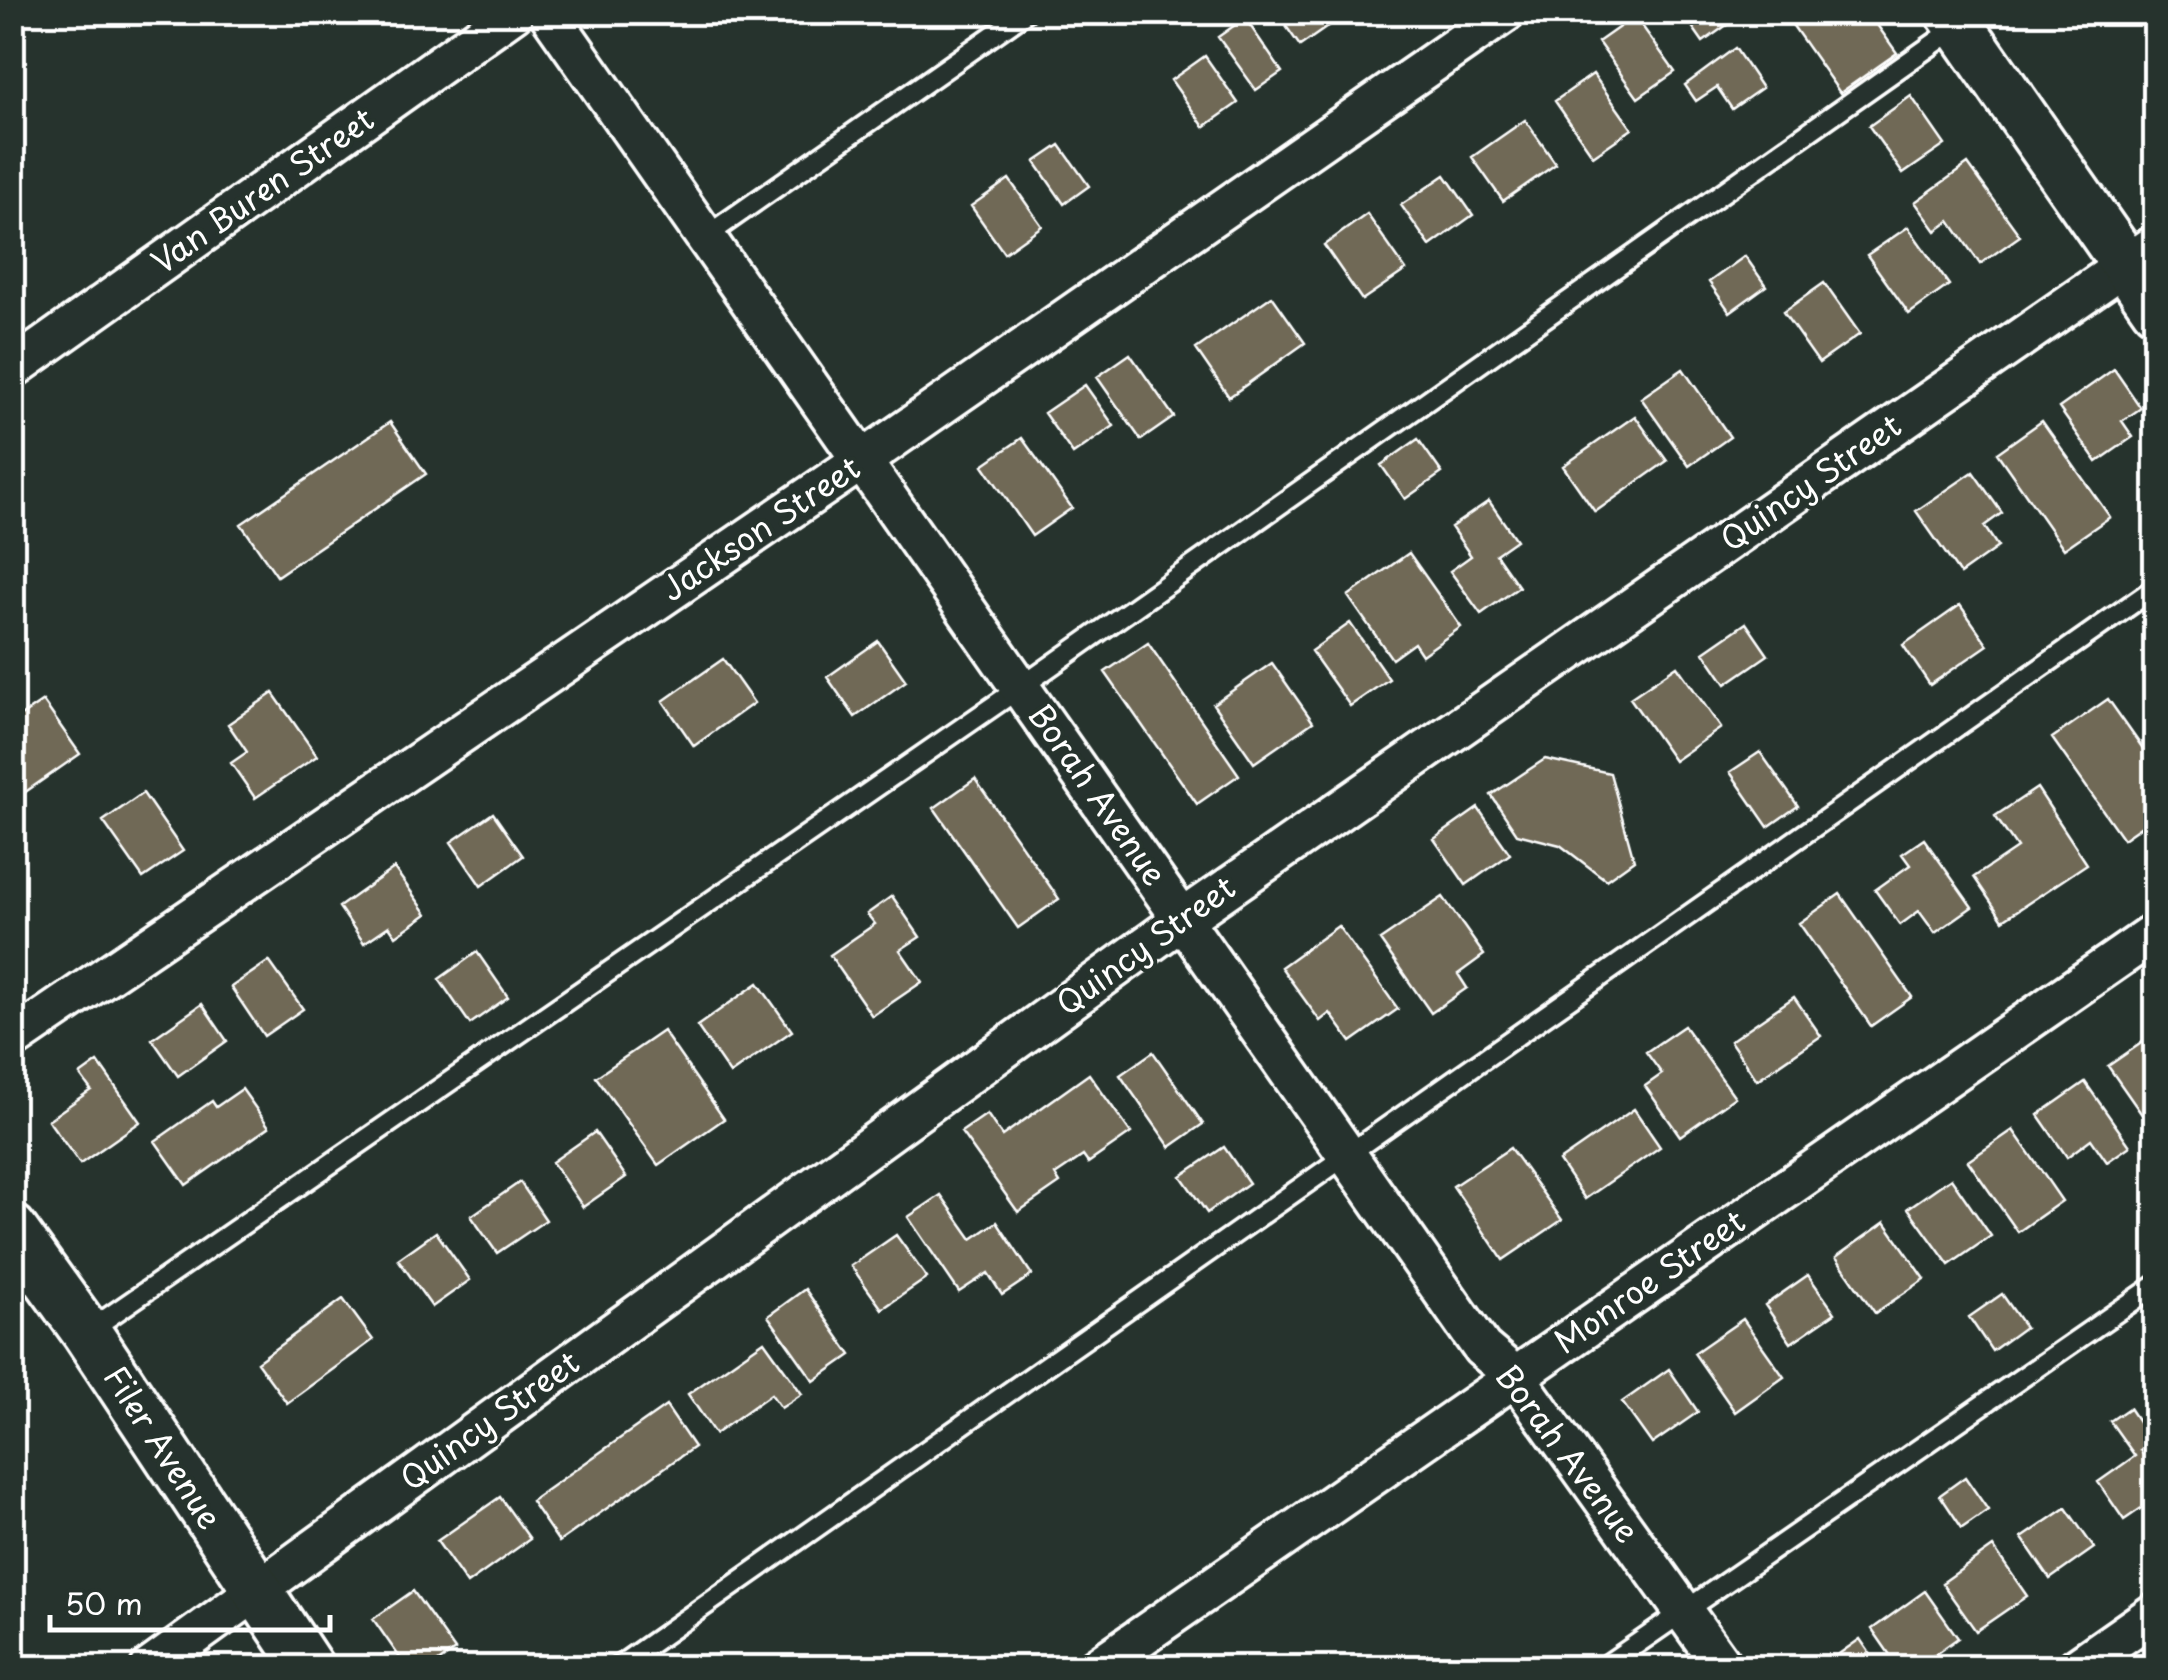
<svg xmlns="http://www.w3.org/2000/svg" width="2168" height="1680" font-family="'Playpen Sans',sans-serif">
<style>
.building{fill:#6f6957;stroke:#fff;stroke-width:2.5}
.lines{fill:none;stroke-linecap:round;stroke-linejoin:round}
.service-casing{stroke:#fff;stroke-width:25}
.minor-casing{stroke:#fff;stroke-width:45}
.tertiary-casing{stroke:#fff;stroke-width:55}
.service{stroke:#26332d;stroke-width:18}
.minor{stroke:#26332d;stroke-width:38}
.tertiary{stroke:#26332d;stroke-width:48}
.labels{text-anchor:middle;stroke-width:8;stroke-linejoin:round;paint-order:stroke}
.street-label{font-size:32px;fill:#fff;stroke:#26332d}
</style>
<rect width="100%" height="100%" fill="#26332d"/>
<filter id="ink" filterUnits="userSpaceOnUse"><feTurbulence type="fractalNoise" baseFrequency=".01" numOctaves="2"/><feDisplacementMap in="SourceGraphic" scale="20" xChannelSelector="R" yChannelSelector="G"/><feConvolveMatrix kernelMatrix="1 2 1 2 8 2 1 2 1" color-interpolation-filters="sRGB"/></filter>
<g filter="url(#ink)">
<path class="building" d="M1276,12H1341L1343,16L1300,46Z
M1682,12H1745L1703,42Z
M1805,12H1868L1897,53L1840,93L1791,23Z
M1635,16L1675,72L1638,98L1598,42Z
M1245,18L1282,72L1256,90L1218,37Z
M1735,48L1762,88L1732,109L1717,87L1696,101L1685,85Z
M1205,56L1238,103L1204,127L1171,80Z
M1593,74L1632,129L1593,156L1555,101Z
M1911,96L1945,145L1903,174L1869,126Z
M1525,120L1556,164L1503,201L1472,157Z
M1060,145L1089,186L1064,204L1035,162Z
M1968,164L2020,236L1980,264L1950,221L1936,231L1915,202Z
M1445,175L1473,215L1430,246L1401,205Z
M1009,179L1042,226L1004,253L971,206Z
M1367,214L1406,270L1362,300L1324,245Z
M1908,227L1949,285L1909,314L1867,255Z
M1745,256L1766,286L1730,312L1709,282Z
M1824,283L1860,334L1819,363L1783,312Z
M1272,296L1305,343L1229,397L1196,349Z
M1130,354L1174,417L1141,440L1097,377Z
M1683,369L1730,437L1689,466L1641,398Z
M2114,369L2141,408L2122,421L2133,437L2097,462L2059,408Z
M1085,385L1114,426L1073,454L1044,413Z
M1635,416L1667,461L1595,512L1563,466Z
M2042,421L2110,517L2064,549L1997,453Z
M390,422L426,474L277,576L241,524Z
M1022,438L1072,508L1032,536L983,465Z
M1418,439L1442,473L1405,499L1381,465Z
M1973,472L2002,513L1984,526L1998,547L1960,574L1916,511Z
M1489,501L1516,540L1496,554L1519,587L1481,614L1450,571L1471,556L1451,527Z
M1409,553L1461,627L1422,655L1414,643L1392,659L1348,596Z
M1960,605L1988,645L1930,685L1903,645Z
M1350,623L1389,679L1350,706L1311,651Z
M1746,623L1768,655L1726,684L1704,652Z
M878,641L906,681L855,717L827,677Z
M1148,643L1239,775L1197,804L1105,672Z
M723,659L754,703L694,746L663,701Z
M1272,663L1313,722L1254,763L1213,704Z
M1677,666L1721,728L1674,761L1630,698Z
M273,693L317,756L255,798L231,763L247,752L228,724Z
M2108,699L2156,767V816L2123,839L2052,738Z
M43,701L80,754L21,795L12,783V722Z
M1760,752L1798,806L1768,827L1730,772Z
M1545,759L1610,773L1634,860L1606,880L1560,845L1517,834L1491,795Z
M975,779L1059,899L1018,928L934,808Z
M2037,788L2087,864L2003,920L1974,877L2017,848L1995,816Z
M143,793L183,851L143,878L103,821Z
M1478,808L1510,854L1466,885L1434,839Z
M493,813L523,856L481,886L451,842Z
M1924,839L1972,907L1935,933L1919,911L1900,925L1875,890L1910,865L1902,854Z
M394,868L427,914L396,936L389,926L364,943L339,907Z
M1840,894L1912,997L1871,1026L1799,923Z
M892,896L920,937L900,950L922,982L872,1016L830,955L875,924L867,914Z
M1443,897L1484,955L1458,974L1467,988L1431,1013L1380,940Z
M1338,926L1398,1009L1351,1042L1330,1013L1320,1021L1281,967Z
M477,952L508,997L470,1024L439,979Z
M269,961L303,1009L264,1036L231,987Z
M758,983L792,1031L730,1074L697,1026Z
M1794,997L1821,1036L1757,1080L1730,1041Z
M202,1004L227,1041L178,1076L152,1039Z
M1684,1026L1735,1097L1680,1136L1645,1086L1662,1074L1646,1052Z
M663,1031L724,1119L658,1165L596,1077Z
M2156,1033V1111L2145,1119L2108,1066Z
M1153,1052L1203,1124L1170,1147L1120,1075Z
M98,1062L140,1122L80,1164L48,1120L91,1090L80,1075Z
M1089,1074L1131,1133L1088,1163L1083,1156L1055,1175L1060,1183L1018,1212L961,1132L987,1114L1002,1136Z
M2085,1082L2130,1146L2107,1162L2091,1139L2067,1157L2038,1115Z
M242,1089L269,1127L186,1185L155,1141L212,1101L216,1107Z
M1634,1109L1660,1147L1585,1199L1559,1161Z
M2013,1130L2062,1201L2018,1232L1968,1161Z
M595,1132L626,1177L583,1207L552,1162Z
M1224,1147L1249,1183L1207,1213L1181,1176Z
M1510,1148L1562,1220L1503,1260L1453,1186Z
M1951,1178L1991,1236L1949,1265L1908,1208Z
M520,1182L546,1220L497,1253L471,1216Z
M941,1195L972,1239L997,1222L1032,1275L1002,1295L988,1273L959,1292L908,1217Z
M1885,1222L1925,1279L1875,1313L1836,1257Z
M436,1232L470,1280L432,1307L398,1259Z
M896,1235L927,1278L882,1309L851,1266Z
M1808,1275L1835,1313L1791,1343L1765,1305Z
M805,1289L851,1355L814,1381L768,1316Z
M2002,1294L2025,1327L1992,1351L1969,1317Z
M343,1299L373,1340L287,1403L257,1362Z
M1743,1319L1784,1377L1735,1412L1694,1353Z
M764,1341L802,1394L781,1408L771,1394L715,1434L688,1394Z
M1669,1369L1698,1412L1652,1444L1622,1402Z
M666,1406L694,1447L559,1542L531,1501Z
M2129,1408L2152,1442L2140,1450L2156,1472V1498L2124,1520L2098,1482L2135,1456L2110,1421Z
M1965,1477L1988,1510L1962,1528L1940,1495Z
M500,1497L530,1539L467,1584L437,1541Z
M2066,1508L2094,1548L2050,1579L2022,1538Z
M1993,1547L2027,1596L1976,1631L1942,1583Z
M413,1591L455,1650L430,1668H407L373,1619Z
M1925,1591L1958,1638L1916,1668H1899L1872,1629Z
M1860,1639L1880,1668H1819Z"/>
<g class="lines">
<g class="service-casing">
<path id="service" d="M705,237L1026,12
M87,1332L1021,687L1956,28
M616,1668L2156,587
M1602,1668L2156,1285"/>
</g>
<g class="minor-casing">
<path id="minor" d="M548,12L1482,1348L1515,1376L1724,1668
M12,369L514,12
M12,1040L861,461L1506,12
M150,1668L1183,919L2156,244
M1096,1668L2156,932
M2076,1668L2156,1612"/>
</g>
<g class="tertiary-casing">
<path id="tertiary" d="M1950,12L2156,308
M12,1229L87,1333L309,1668"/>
</g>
<use href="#service" class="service"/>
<use href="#minor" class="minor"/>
<use href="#tertiary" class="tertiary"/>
</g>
</g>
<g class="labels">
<g class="street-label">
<text transform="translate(263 191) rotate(-35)" y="11">Van Buren Street</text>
<text transform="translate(1811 483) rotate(-35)" y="11">Quincy Street</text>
<text transform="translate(761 529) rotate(-34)" y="11">Jackson Street</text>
<text transform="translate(1097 795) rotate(55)" y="11">Borah Avenue</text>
<text transform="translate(1146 946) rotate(-36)" y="11">Quincy Street</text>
<text transform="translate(1650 1282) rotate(-35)" y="11">Monroe Street</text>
<text transform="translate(490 1421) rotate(-36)" y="11">Quincy Street</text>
<text transform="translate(162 1448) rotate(57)" y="11">Filer Avenue</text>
<text transform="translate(1567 1454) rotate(53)" y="11">Borah Avenue</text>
</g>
</g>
<rect width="2168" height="1680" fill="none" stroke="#26332d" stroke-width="50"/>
<rect x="25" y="25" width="2118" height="1630" fill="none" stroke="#fff" stroke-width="4" filter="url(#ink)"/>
<path d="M50 1615v15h280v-15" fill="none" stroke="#ffffff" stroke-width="5"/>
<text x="65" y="1615" font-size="30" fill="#ffffff" stroke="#26332d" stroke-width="8" paint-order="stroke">50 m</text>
</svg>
